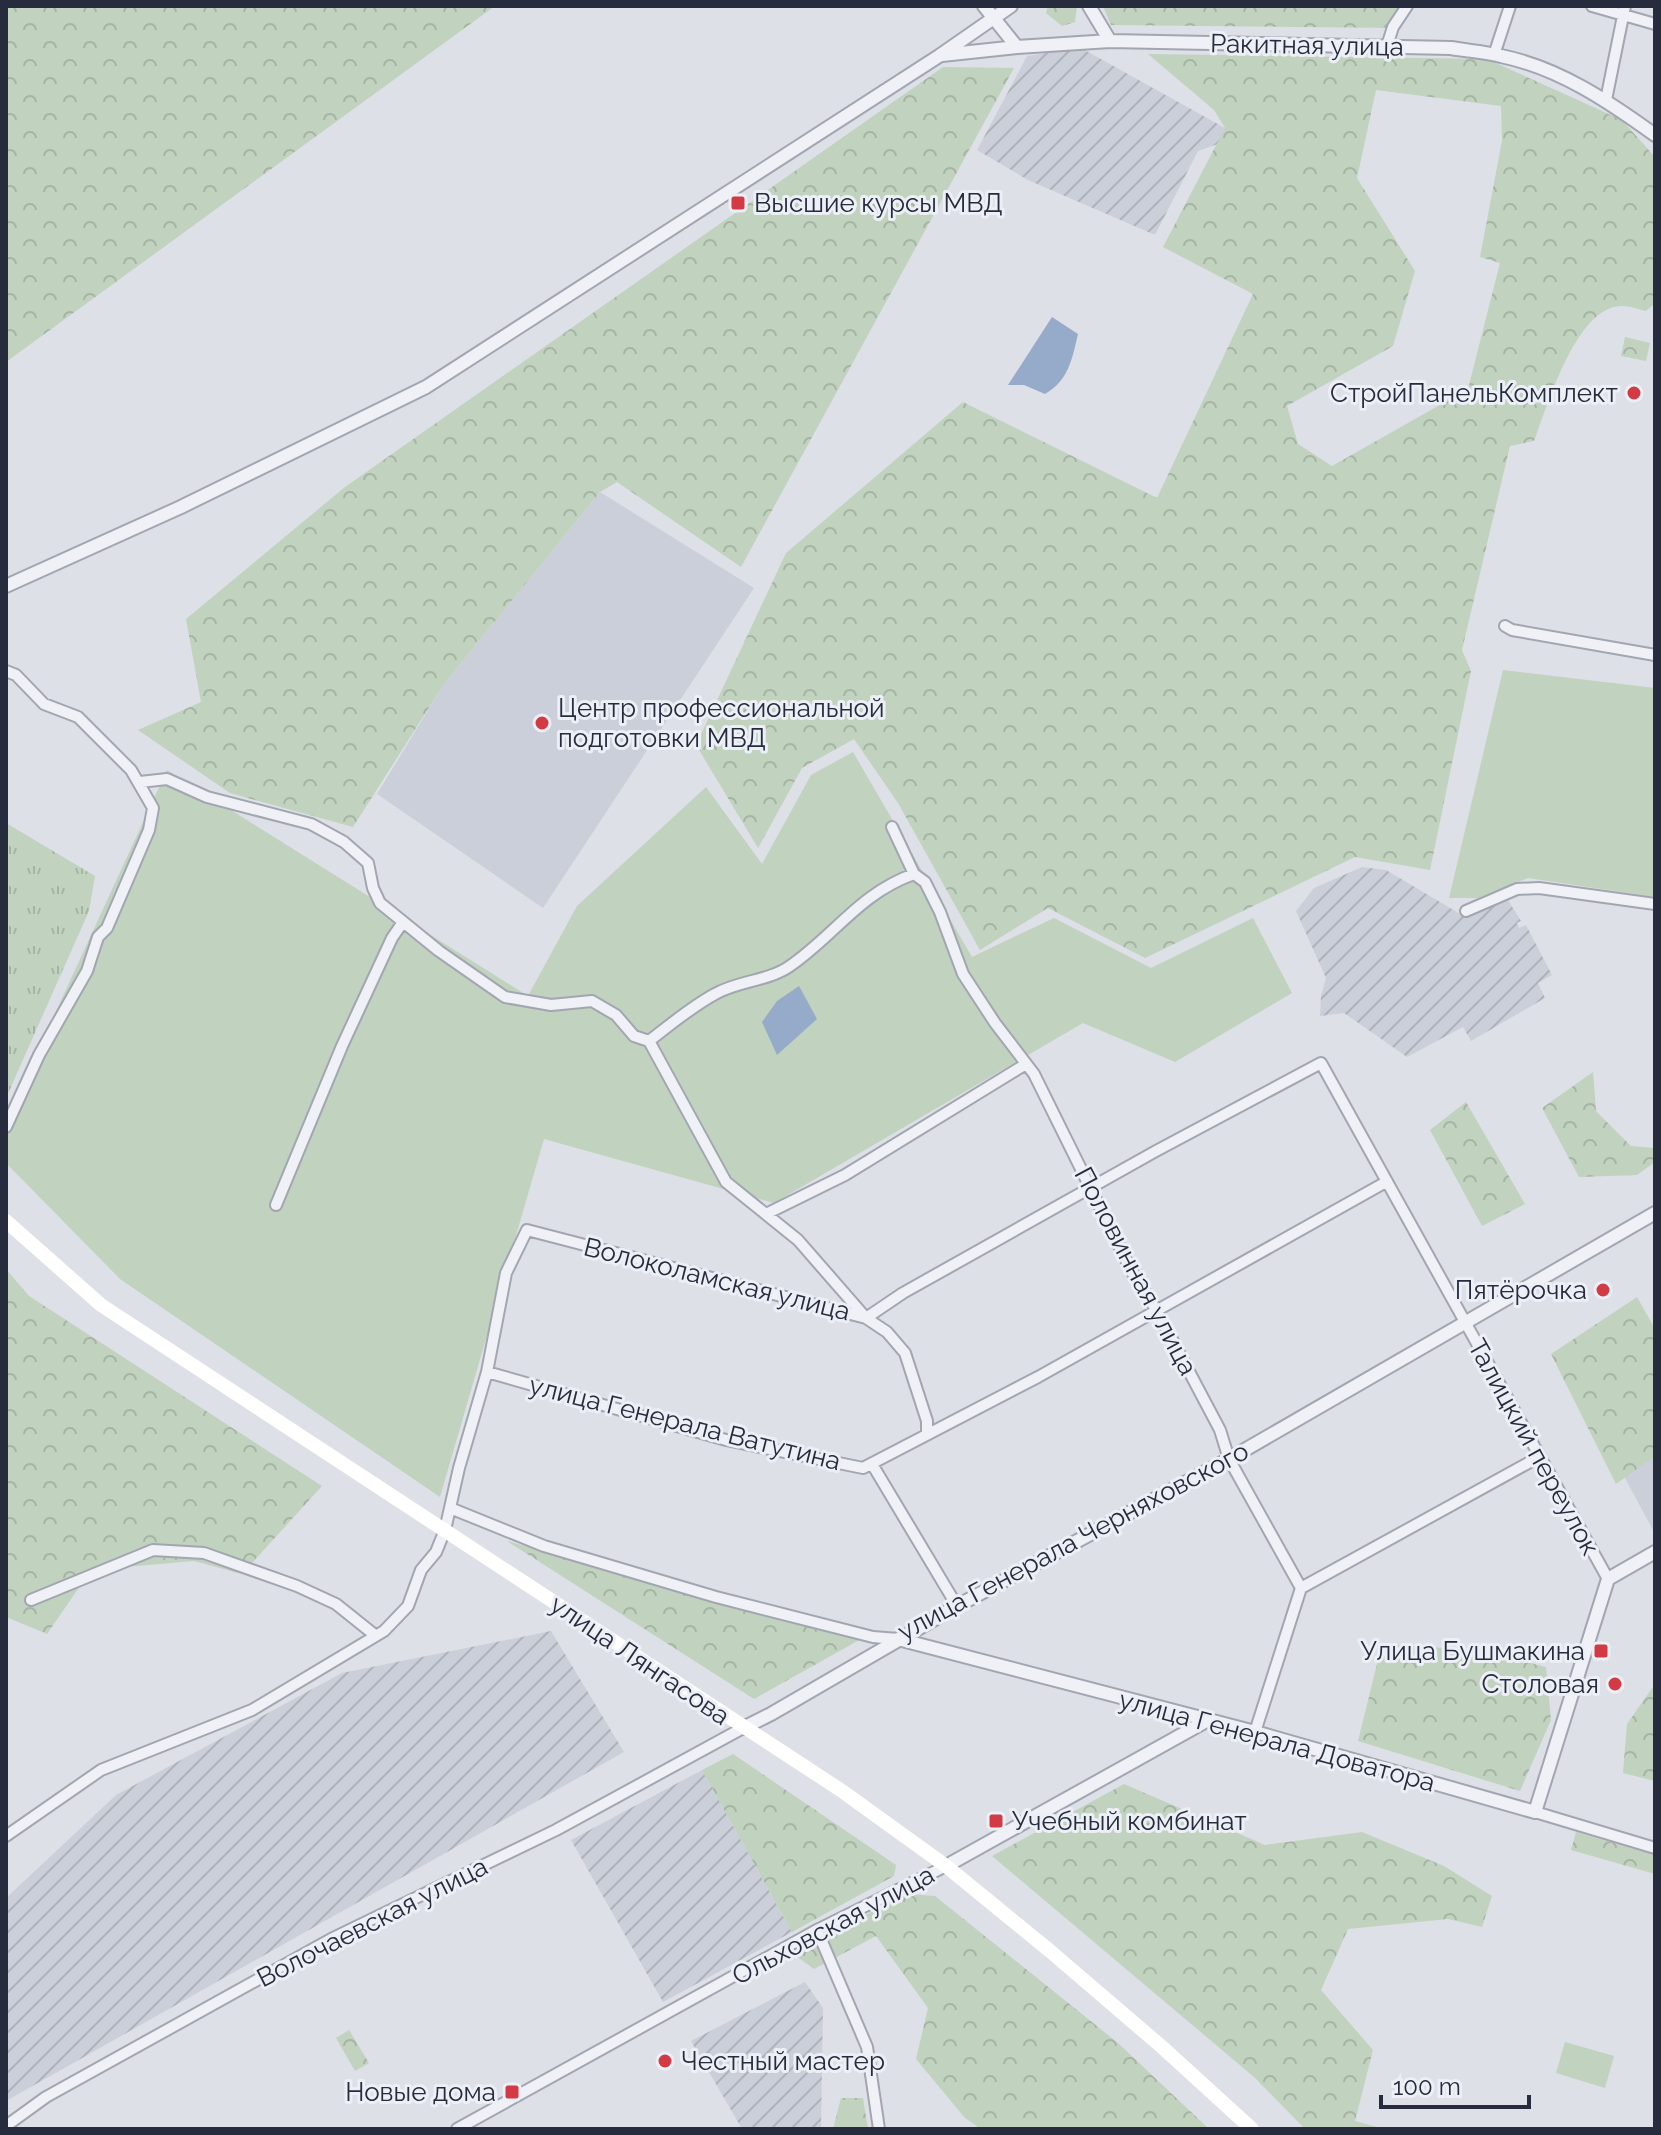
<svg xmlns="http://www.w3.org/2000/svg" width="1661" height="2135" font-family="Raleway,sans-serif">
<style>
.built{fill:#cbcfd9}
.industrial{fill:url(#industrial-furrows)}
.grass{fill:url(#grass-tufts)}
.forest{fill:url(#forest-crowns);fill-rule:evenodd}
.garden{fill:#c1d2be}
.water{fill:#96aac9}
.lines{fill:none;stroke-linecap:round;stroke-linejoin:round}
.minor-casing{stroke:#a2a6b1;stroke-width:14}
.tertiary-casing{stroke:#a2a6b1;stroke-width:16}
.minor{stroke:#f0f1f6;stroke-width:10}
.tertiary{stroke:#f0f1f6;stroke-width:12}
.secondary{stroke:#fff;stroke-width:14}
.poi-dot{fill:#d33b44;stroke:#eceff5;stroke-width:3}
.labels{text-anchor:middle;stroke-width:6;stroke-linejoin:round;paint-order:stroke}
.street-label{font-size:26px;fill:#262c3e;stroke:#eceff5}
.poi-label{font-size:26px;fill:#262c3e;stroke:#eceff5;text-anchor:end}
</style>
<defs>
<pattern id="industrial-furrows" width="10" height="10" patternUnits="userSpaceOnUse" patternTransform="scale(2)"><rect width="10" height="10" fill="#cbcfd9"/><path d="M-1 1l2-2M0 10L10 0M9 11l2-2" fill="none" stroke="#aeb2bb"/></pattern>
<pattern id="grass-tufts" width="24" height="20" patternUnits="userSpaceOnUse" patternTransform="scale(2)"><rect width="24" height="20" fill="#c1d2be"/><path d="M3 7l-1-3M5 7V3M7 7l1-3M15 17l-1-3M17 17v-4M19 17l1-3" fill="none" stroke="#a6b4a4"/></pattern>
<pattern id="forest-crowns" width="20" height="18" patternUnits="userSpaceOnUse" patternTransform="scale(2)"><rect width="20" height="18" fill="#c1d2be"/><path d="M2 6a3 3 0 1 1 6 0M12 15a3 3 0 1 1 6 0" fill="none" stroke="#a6b4a4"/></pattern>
</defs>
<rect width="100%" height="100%" fill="#dde0e7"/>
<path class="built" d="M600,492L754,588L543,908L377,794L444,684Z
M1655,1395V1531L1654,1532L1597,1426Z"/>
<path class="industrial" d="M1081,48L1225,128L1218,144L1198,151L1155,235L1028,180L977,150L1027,56Z
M1362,867L1386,870L1467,918L1506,897L1521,921L1517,923L1519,928L1526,925L1552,975L1538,983L1545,998L1471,1041L1463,1027L1407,1057L1344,1013L1320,1016L1321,996L1326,978L1296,911L1314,888Z
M551,1631L624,1752L6,2101V1898L116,1795L342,1673Z
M702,1770L792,1932L663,2002L571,1840Z
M805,1982L823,2008L821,2129H742L691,2041Z"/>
<path class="grass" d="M6,823L95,876L89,911L6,1098Z"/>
<path class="forest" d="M6,6H495L6,362Z
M1048,6H1077L1075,22L1062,26L1046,13Z
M1103,6H1409L1401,28L1111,25Z
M1148,54L1487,59L1622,120L1655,157V303L1646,311C1638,309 1629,306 1621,306C1576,307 1547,406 1534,441L1510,446L1462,650L1471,671L1430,870L1355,857L1145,958L1048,908L980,950L898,803L854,739L802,768L758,848L696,745L786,553L963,402L1157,498L1253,294L1163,247L1225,128L1214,110ZM1376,90L1501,106L1502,141L1480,257L1500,263L1468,389L1332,466L1298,444L1287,406L1393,346L1415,271L1357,178Z
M943,67L1014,68L741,567L617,482L600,492L444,684L353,827L230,793L138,730L201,702L186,619L345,487Z
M1625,337L1650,343L1646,361L1621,356Z
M1593,1072L1596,1111L1631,1146L1655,1148V1162L1637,1175L1579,1177L1542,1108Z
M1466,1102L1525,1204L1482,1226L1430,1130Z
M6,1269L29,1296L322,1486L242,1574L194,1561L91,1570L47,1634L6,1617Z
M1637,1297L1655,1329V1456L1616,1484L1551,1354Z
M507,1541L861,1639L754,1699Z
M1382,1644L1477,1650L1546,1667L1551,1720L1520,1791L1358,1741Z
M1655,1684V1781L1623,1773L1627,1724Z
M733,1754L896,1865L894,1876L792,1932L702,1770Z
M1124,1784L1265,1845L1362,1832L1444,1866L1492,1896L1482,1927L1448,1919L1348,1929L1321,1990L1373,2050L1355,2121L1384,2129H1305L1254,2077L992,1856Z
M1576,1832L1655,1855V1874L1571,1850Z
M906,1894L935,1896L1118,2043L1209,2129H981L965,2118L916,2059L928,2008L876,1936L814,1969L792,1953Z
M349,2030L369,2063L355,2071L336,2038Z
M841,2098H863L868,2129H833Z"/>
<path class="garden" d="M1503,670L1655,688V897L1528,878L1478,898H1449Z
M853,752L972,957L1054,918L1151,968L1253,918L1292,993L1175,1062L1083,1023L774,1203L544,1139L440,1497L120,1279L6,1163V1120L167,770L528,996L577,906L706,787L762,864L811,775Z
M1565,2042L1614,2056L1605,2088L1556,2073Z"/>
<path class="water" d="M1052,317L1078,334C1072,359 1069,380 1045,394L1024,385H1008Z
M799,986L817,1019L777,1055L762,1022L777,1001Z"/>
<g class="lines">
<g class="minor-casing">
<path id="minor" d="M1592,6L1655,24
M1387,46L1393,27L1407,6
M1494,55L1510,6
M1606,100L1625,6
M1505,626L1512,630L1655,655
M6,671L16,675L44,704L78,717L131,770L153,808L149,830L107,928L98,937L87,971L39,1055L6,1127
M140,782L167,779L207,797L311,824L344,842L368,863L373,888L380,903L439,951L505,997L551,1005L592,1001L616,1015L634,1036L649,1041L726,1182L798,1240L866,1318L887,1332L905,1353L927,1421V1434
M892,827L914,874L925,882L940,912L963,974L995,1023L1034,1074L1132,1272L1157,1311L1220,1430L1229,1459L1301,1588L1255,1732
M1466,911L1517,889L1539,888L1655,904
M649,1041C670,1025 691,1007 715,994C737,981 769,981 790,966C834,936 860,893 914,874
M276,1205L342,1046L392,938L403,922
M766,1214L845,1175L1026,1064
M487,1372L726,1440L863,1468L1038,1377L1386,1182
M872,1464L957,1606
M450,1508L544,1546L716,1597L873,1637L898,1639
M1301,1588L1539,1457
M31,1600L153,1550L204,1553L297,1586L336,1604L376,1636
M1535,1812L1655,1848
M6,1836L101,1770L252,1710L384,1631L408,1606L421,1570L436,1552L445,1530L459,1468L487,1372L506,1273L527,1230L866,1318L903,1293L1156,1151L1321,1063L1608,1579
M817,1930L867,2047L879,2129
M6,2126L46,2097L331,1939L556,1830L743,1728
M457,2129L817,1930L946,1866"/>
</g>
<g class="tertiary-casing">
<path id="tertiary" d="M984,6L1017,47
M1089,6L1110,41
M942,55L1017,47L1110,41L1451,48C1468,51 1485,52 1501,56C1559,68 1608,101 1655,135
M6,586L181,507L426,387L939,56L1011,6
M898,1639L1255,1732L1535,1812L1608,1579L1655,1552
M743,1728L771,1714L957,1606L1229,1459L1655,1213
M946,1866L1208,1720"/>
</g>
<use href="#minor" class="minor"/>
<use href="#tertiary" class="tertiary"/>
<path class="secondary" d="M6,1221L101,1305L842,1791L946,1866L1050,1951L1162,2047L1252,2129"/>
</g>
<g class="poi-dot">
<rect x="730" y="195" width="16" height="16" rx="4"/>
<circle cx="1634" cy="393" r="8"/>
<circle cx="542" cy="723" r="8"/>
<circle cx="1603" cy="1290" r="8"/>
<rect x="1593" y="1643" width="16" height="16" rx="4"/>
<circle cx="1615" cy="1684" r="8"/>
<rect x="988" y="1813" width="16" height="16" rx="4"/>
<circle cx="665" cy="2061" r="8"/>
<rect x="504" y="2084" width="16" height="16" rx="4"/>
</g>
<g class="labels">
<g class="street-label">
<text transform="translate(1307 45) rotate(1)" y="9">Ракитная улица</text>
<text transform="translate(1136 1271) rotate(62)" y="9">Половинная улица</text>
<text transform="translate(717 1279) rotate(14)" y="9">Волоколамская улица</text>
<text transform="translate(685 1423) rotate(14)" y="9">улица Генерала Ватутина</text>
<text transform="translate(1534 1447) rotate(61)" y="9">Талицкий переулок</text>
<text transform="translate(1073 1541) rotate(-28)" y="9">улица Генерала Черняховского</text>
<text transform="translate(640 1660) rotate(34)" y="9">улица Лянгасова</text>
<text transform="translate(1277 1741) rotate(15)" y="9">улица Генерала Доватора</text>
<text transform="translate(372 1922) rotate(-27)" y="9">Волочаевская улица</text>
<text transform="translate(833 1925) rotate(-28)" y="9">Ольховская улица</text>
</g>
<g class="poi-label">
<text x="754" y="212" text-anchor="start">Высшие курсы МВД</text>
<text x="1618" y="402">СтройПанельКомплект</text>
<text x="558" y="717" text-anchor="start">Центр профессиональной<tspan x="558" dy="30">подготовки МВД</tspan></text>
<text x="1587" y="1299">Пятёрочка</text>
<text x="1585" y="1660">Улица Бушмакина</text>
<text x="1599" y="1693">Столовая</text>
<text x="1012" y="1830" text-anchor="start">Учебный комбинат</text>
<text x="681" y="2070" text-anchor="start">Честный мастер</text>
<text x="496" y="2101">Новые дома</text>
</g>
</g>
<rect width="1661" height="2135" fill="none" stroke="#262c3e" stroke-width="16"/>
<path d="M1381 2095v12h148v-12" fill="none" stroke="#262c3e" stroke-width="4"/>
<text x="1393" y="2095" font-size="24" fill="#262c3e" stroke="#eceff5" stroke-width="6" paint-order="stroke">100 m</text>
</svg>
